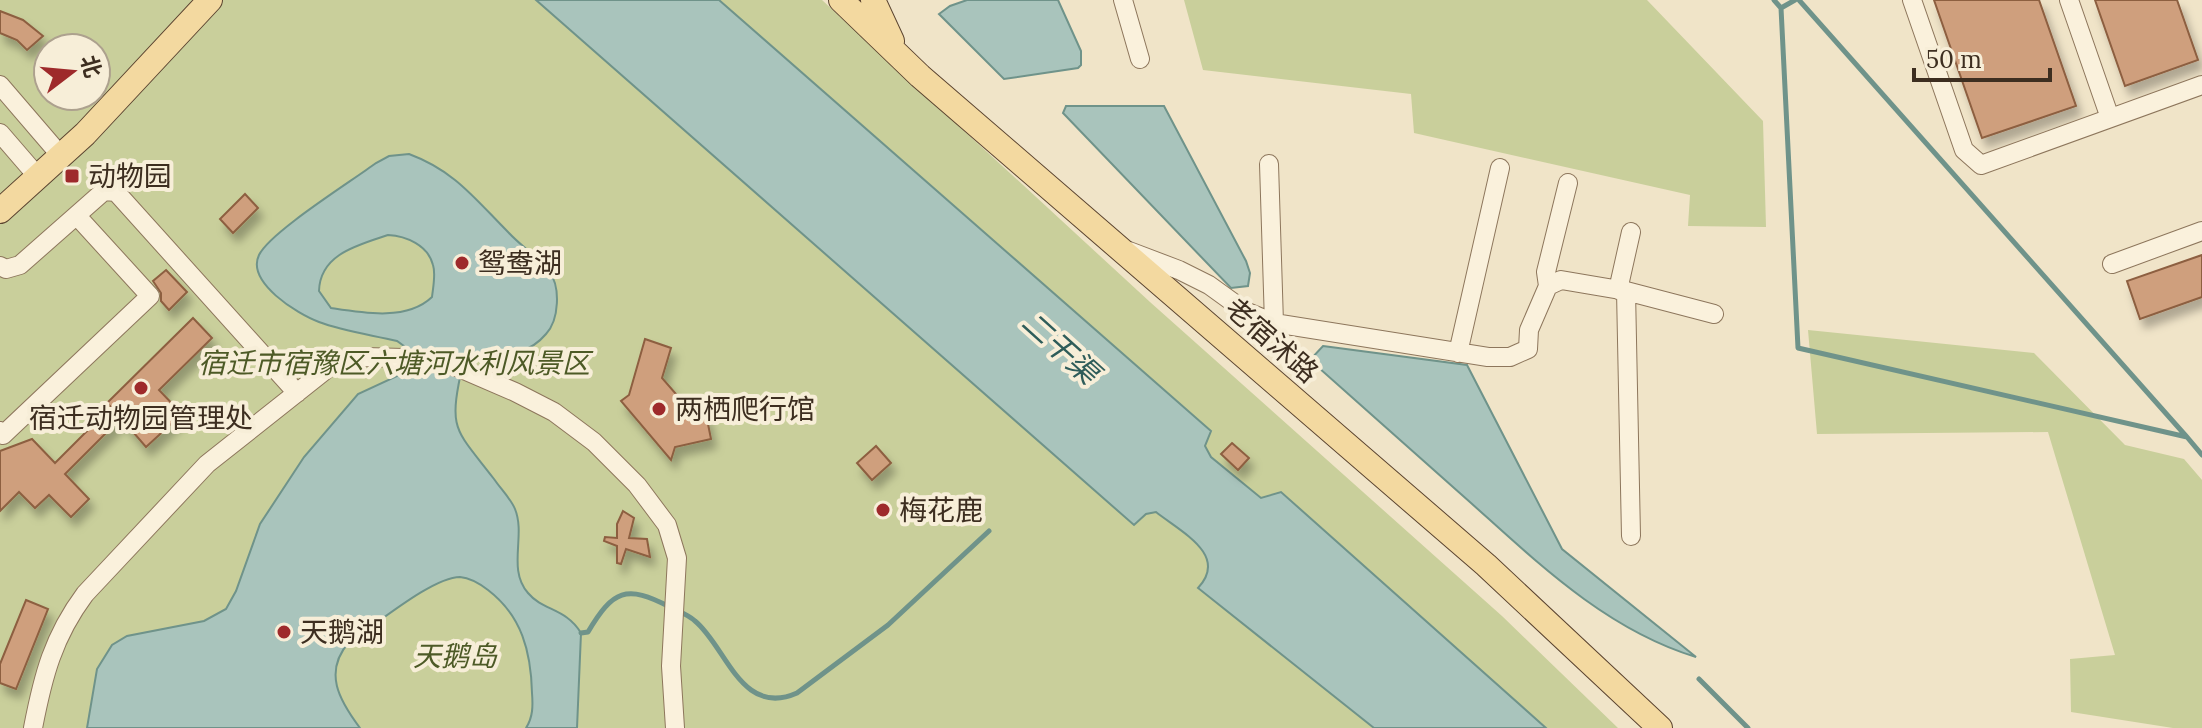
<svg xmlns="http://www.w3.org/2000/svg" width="2202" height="728" font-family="Lora,'Noto Sans SC',serif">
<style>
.green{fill:#c9cf9b;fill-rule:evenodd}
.water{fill:#a9c4bc;stroke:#6f938a;stroke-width:2;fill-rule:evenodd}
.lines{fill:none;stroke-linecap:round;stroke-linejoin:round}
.stream{stroke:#6f938a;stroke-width:5}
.building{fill:#cf9f7d;stroke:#8d5f41;stroke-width:2;filter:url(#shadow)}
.minor-casing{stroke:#8d765c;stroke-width:20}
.major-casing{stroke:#5b4430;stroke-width:26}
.minor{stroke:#faf1dc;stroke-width:18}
.major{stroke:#f3d9a0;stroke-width:24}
.poi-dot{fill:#9e2a2b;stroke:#f7eed8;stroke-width:3}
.labels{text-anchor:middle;stroke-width:8;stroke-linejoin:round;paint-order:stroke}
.poi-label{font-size:28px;fill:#3d2e20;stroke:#f7eed8;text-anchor:start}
.street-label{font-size:28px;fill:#3d2e20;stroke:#f7eed8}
.park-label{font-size:28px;font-style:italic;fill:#4d5a26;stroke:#f7eed8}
.water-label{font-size:30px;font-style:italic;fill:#2f5d5a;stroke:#f7eed8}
</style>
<defs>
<filter id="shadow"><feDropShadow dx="5" dy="9" stdDeviation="4" flood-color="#0004"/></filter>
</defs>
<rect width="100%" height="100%" fill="#f0e4c8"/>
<path class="green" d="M0,0H822L1150,302L1502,616L1618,728H0ZM48,48H96V96H48Z
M1184,0H1647L1763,121L1766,227L1688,226L1690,195L1414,133L1411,94L1203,70Z
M1808,330L2034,353L2125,445L2184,459L2202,480V728H2173L2071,712L2070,659L2115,655L2048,432L1817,434Z"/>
<path class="water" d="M536,0H719L1211,431L1205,446L1211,457L1261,498L1281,492L1546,728H1374L1198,588C1229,555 1181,532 1156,512L1146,514L1134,525Z
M967,0H1058L1081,51V65L1078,68L1004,79L939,14L950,6Z
M1066,106H1164L1246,261L1250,273L1248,286L1231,288L1063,113Z
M409,154C455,171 475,199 509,233C521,246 538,257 549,271C561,287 559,320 546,334C517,368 483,344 463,363C448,431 454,427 494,479C500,488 511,499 515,509C526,536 507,569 528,593C543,611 566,608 581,633L577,728H526C533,717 533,706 532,693C531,652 522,616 488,590C479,583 471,578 460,577C432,577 375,626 349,642C323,672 339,700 360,728H87L97,669L112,645L127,636L204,621L226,609L236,591L260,524L304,457L358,394L408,371L404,346L397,341C372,335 343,331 319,322C297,314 246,282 259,255C270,232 352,181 376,163L389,156ZM388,235C406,236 428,245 433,265C436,274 433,288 432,297C407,321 363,313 331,308L319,291C320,254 358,245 388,235Z
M1323,346L1467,365L1562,549L1696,657C1607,630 1539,564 1471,503C1417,455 1364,408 1310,360Z"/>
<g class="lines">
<path class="stream" d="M1774,0L1781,8L1798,348L2187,437L2202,455
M1799,0L2186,436
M1781,8L1795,0
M679,611C684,614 691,617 695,621C726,646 741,718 797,693L888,625L989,531
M581,633L588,632C613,590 626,584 670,607
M1699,679L1748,728"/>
</g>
<path class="building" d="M1934,0H2039L2076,106L1982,138Z
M2095,0H2177L2198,60L2125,86Z
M0,11L23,20L43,36L27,50L17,40L0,33Z
M245,194L258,208L233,233L220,219Z
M2202,255V297L2140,319L2127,281Z
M166,270L187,292L169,310L161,301V293L153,281Z
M193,318L212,338L159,390L182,414L146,447L121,418L65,474L89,499L71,517L49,495L35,508L19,492L0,511V451L32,439L55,463L111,407L107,403Z
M645,339L671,348L662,378L695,416L706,414L711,439L675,447L671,460L621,401L629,395Z
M1232,443L1249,458L1238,470L1221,454Z
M876,446L891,463L872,480L857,463Z
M623,511L634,518L629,538L647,539L650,557L626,549L621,564L617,563V546L604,541L605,537L617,538V524Z
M26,600L48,609L16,689L0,683V664Z"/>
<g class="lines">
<g class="minor-casing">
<path id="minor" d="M1123,0L1140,59
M1912,0L1964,150L1981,165L2202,85
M2069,0L2110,118
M0,85L61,156
M0,133L38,177
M1269,164L1274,323
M1129,251L1179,270L1209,285L1245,311L1274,323L1488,357H1510L1528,349L1529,330L1548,286L1561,280L1626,291L1714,314
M2112,264L2202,231
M0,266L6,269L20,265L104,191L116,192L297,393
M1548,286L1546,272L1568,183
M1618,290L1631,232
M1626,291L1631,536
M1458,353L1500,168
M0,431L3,435L150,296L77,216
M33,728C43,676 53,637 85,594L207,464L332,365L365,357L403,358L457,367L515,392L554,412L594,442L637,485L667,525L677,558L671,666L675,728"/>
</g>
<g class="major-casing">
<path id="major" d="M841,0L920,76L1486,565L1660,728
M873,0L892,41
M0,211L85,134L210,0"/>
</g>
<use href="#minor" class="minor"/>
<use href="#major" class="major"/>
</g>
<g class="poi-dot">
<rect x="64" y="168" width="16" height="16" rx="4"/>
<circle cx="462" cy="263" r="8"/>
<circle cx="141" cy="388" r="8"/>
<circle cx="659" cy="409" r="8"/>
<circle cx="883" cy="510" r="8"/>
<circle cx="284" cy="632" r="8"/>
</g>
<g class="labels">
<g class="poi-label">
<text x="88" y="186">动物园</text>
<text x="478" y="273">鸳鸯湖</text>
<text x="675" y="419">两栖爬行馆</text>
<text x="141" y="428" text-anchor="middle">宿迁动物园管理处</text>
<text x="899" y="520">梅花鹿</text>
<text x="300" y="642">天鹅湖</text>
</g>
<g class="street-label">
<text transform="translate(1272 340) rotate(41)" y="10">老宿沭路</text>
</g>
<g class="park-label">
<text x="394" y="373">宿迁市宿豫区六塘河水利风景区</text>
<text x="455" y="666">天鹅岛</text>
</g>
<g class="water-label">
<text transform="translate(1060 348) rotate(42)" y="10">二干渠</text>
</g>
</g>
<g transform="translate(72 72) rotate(74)"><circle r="38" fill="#f7eed8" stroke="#ada18e" stroke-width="2"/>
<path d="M0-6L14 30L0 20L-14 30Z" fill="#9e2a2b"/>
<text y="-12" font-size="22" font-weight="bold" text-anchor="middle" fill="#3d2e20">北</text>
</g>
<path d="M1914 68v12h136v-12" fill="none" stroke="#3d2e20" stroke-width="4"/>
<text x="1926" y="68" font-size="24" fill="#3d2e20" stroke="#f7eed8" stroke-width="6" paint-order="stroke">50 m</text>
</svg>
